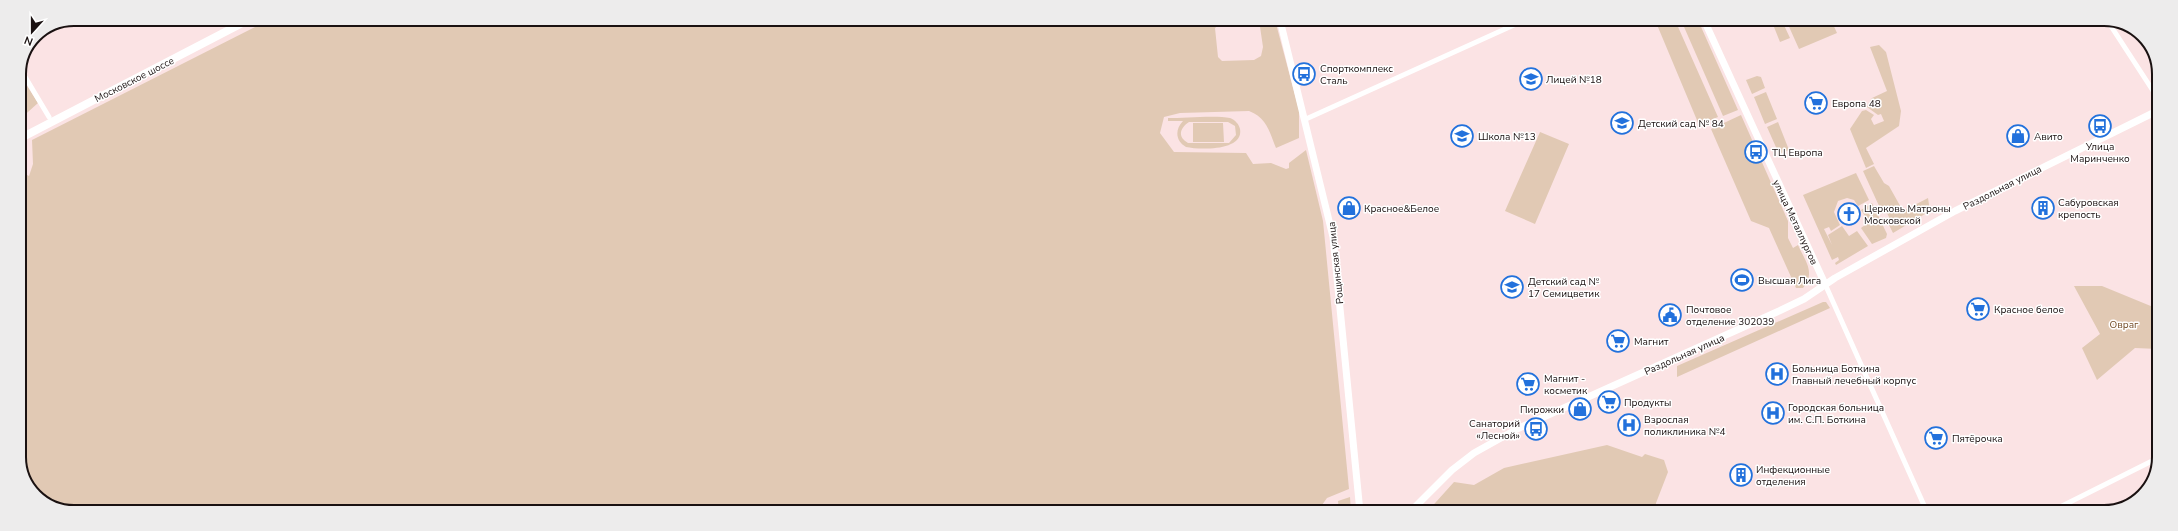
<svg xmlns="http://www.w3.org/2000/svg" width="2178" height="531" font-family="'Nunito Sans',sans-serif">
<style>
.green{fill:#e1c9b4;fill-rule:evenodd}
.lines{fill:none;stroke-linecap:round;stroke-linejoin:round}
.street{stroke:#fff;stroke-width:5}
.secondary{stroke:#fff;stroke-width:7}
.primary{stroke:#fff;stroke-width:8}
.labels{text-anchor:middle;stroke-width:3;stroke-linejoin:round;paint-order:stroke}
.poi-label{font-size:10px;fill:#1a1111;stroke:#fff;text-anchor:start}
.street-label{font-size:10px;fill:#1a1111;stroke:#fff}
.park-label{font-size:10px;fill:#744d27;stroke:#fff}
.rim{fill:none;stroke:#1a1111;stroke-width:2}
</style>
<rect width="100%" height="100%" fill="#fbe3e4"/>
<path class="green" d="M271,19L1235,20L1221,23L1215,28L1218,57L1222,61L1254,60L1261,56L1263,47L1259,20H1275L1299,110V138L1276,148C1269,131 1267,118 1249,111L1180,113L1164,117L1160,133L1174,152L1246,153L1253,164L1271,163L1286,169L1289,168V163L1306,150L1323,221L1349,489L1327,498L1317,512L63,511L33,493L19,464V172V176L23,173L29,176L33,164L32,140Z
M1655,20H1675L1718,117L1699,125Z
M1681,20H1698L1738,110L1723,116Z
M1786,20H1831L1837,33L1799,49Z
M1783,23L1790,38L1780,42L1774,27Z
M1879,45L1886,52L1901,111L1899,126L1866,148L1874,164L1866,168L1850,129L1862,111L1866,110L1874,115L1871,119L1874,125L1884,121L1881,114L1878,115L1867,107L1872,98L1887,91L1870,47Z
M19,73L38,103L19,120Z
M1757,76L1761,77L1765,88L1752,94L1746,80Z
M1766,92L1777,119L1765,124L1754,97Z
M1741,115L1788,221V238L1793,248L1798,245C1805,261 1816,272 1803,288H1796L1769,228L1751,221L1711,129Z
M1168,118C1184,118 1217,115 1230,118C1235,120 1239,124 1240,129C1244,151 1200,150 1186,147C1175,141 1175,129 1183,121H1168ZM1189,122H1228L1235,126L1236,135L1229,143H1188C1177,137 1180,128 1189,122Z
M1778,122L1789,150L1779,154L1767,127Z
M1193,123H1223L1224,142H1193Z
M1540,132L1569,144L1535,224L1505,211Z
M1874,166L1884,183L1889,186L1903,211L1928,198L1930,211L1893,233L1888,223L1891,221L1884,207L1880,208L1863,171Z
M1856,173L1869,200L1858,206L1854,200L1847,198L1838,201L1834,212L1840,225L1831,231L1829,227L1824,229L1832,245L1828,235L1842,226L1849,236L1857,231L1868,246L1836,265L1835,263L1839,260L1838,257L1832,260L1803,195Z
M1872,203L1887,234L1886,238L1872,244L1861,228L1869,222L1861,210Z
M2074,286H2102L2158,309V349L2135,348L2097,380L2082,348L2100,334Z
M1823,302H1826L1830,308L1677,377V366Z
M1607,445L1642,457L1645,454L1664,460L1668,472L1656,503V512H1427L1454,482L1474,485L1504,468Z
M1350,497L1351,512H1339L1338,501Z"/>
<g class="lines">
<path class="street" d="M2107,20L2159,100
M21,70L49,117
M1306,119L1525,20
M1825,284L1927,512
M2050,512L2158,458"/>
<path class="secondary" d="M1280,20L1333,237L1360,512
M1704,20L1825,284
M1410,512L1452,470L1474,453L1517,429L1779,311L1804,299L1835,278L1955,211L2159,110"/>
<path class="primary" d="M19,139L250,19"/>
</g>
<defs>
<g id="bus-ring" transform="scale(1.15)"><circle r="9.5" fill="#fff" stroke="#2271dc" stroke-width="1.5"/><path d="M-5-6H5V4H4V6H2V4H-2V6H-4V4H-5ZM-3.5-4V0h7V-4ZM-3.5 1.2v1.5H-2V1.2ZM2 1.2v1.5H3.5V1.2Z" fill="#2271dc"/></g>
<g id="school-ring" transform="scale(1.15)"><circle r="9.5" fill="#fff" stroke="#2271dc" stroke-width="1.5"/><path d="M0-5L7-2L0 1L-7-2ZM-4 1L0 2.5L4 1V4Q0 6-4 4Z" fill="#2271dc"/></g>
<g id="supermarket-ring" transform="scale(1.15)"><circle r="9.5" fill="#fff" stroke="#2271dc" stroke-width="1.5"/><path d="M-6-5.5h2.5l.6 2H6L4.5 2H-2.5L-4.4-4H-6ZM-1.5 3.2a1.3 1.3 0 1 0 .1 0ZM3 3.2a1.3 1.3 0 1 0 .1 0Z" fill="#2271dc"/></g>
<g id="shop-ring" transform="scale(1.15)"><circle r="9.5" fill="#fff" stroke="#2271dc" stroke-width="1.5"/><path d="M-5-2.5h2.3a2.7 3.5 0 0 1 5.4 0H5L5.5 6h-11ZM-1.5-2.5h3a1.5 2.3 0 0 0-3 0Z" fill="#2271dc"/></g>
<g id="building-ring" transform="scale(1.15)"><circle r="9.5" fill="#fff" stroke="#2271dc" stroke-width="1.5"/><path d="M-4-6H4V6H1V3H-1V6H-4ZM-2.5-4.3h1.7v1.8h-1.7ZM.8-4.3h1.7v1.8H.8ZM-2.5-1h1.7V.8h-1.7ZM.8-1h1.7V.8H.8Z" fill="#2271dc"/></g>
<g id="church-ring" transform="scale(1.15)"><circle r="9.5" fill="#fff" stroke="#2271dc" stroke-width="1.5"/><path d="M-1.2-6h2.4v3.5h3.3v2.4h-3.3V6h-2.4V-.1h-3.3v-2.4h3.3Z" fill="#2271dc"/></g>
<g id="stadium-ring" transform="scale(1.15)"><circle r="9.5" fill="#fff" stroke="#2271dc" stroke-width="1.5"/><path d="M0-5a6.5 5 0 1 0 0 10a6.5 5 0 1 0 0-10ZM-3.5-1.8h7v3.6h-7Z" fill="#2271dc"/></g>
<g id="civic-ring" transform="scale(1.15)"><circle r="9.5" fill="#fff" stroke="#2271dc" stroke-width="1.5"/><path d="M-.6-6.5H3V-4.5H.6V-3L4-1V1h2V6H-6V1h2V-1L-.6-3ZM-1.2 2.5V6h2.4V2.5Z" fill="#2271dc"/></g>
<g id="hospital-ring" transform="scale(1.15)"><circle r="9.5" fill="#fff" stroke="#2271dc" stroke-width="1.5"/><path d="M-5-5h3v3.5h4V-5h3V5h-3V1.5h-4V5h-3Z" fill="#2271dc"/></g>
</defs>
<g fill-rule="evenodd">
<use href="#bus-ring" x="1304" y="74"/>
<use href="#school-ring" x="1531" y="79"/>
<use href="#supermarket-ring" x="1816" y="103"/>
<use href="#school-ring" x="1622" y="123"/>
<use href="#bus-ring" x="2100" y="126"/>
<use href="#school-ring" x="1462" y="136"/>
<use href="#shop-ring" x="2018" y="136"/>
<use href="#bus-ring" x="1756" y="152"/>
<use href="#shop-ring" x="1349" y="208"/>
<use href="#building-ring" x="2043" y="208"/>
<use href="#church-ring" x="1849" y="214"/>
<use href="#stadium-ring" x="1742" y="280"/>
<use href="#school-ring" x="1512" y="287"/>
<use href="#supermarket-ring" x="1978" y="309"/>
<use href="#civic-ring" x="1670" y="315"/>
<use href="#supermarket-ring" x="1618" y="341"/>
<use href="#hospital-ring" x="1777" y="374"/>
<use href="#supermarket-ring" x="1528" y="384"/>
<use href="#supermarket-ring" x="1609" y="402"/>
<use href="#shop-ring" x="1580" y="409"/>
<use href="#hospital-ring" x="1773" y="413"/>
<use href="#hospital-ring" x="1629" y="425"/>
<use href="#bus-ring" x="1536" y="429"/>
<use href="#supermarket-ring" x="1936" y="438"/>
<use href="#building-ring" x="1741" y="475"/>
</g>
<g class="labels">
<g class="poi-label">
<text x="1320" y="72">Спорткомплекс<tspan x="1320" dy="12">Сталь</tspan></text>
<text x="1546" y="83">Лицей №18</text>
<text x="1832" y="107">Европа 48</text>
<text x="1638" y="127">Детский сад № 84</text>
<text x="1478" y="140">Школа №13</text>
<text x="2034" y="140">Авито</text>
<text x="2100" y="150" text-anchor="middle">Улица<tspan x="2100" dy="12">Маринченко</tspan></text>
<text x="1772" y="156">ТЦ Европа</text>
<text x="2058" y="206">Сабуровская<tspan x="2058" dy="12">крепость</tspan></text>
<text x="1364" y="212">Красное&amp;Белое</text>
<text x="1864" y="212">Церковь Матроны<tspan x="1864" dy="12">Московской</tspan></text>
<text x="1758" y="284">Высшая Лига</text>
<text x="1528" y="285">Детский сад №<tspan x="1528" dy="12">17 Семицветик</tspan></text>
<text x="1686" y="313">Почтовое<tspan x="1686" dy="12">отделение 302039</tspan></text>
<text x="1994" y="313">Красное белое</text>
<text x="1634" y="345">Магнит</text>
<text x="1792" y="372">Больница Боткина<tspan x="1792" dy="12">Главный лечебный корпус</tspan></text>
<text x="1544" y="382">Магнит -<tspan x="1544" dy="12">косметик</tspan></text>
<text x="1624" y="406">Продукты</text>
<text x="1788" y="411">Городская больница<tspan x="1788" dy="12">им. С.П. Боткина</tspan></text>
<text x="1564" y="413" text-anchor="end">Пирожки</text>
<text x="1644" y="423">Взрослая<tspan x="1644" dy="12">поликлиника №4</tspan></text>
<text x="1520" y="427" text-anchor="end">Санаторий<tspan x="1520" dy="12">«Лесной»</tspan></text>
<text x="1952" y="442">Пятёрочка</text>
<text x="1756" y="473">Инфекционные<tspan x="1756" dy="12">отделения</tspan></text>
</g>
<g class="street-label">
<text transform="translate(134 79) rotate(-27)" y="4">Московское шоссе</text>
<text transform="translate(2002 187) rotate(-27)" y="4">Раздольная улица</text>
<text transform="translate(1796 222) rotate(65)" y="4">улица Металлургов</text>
<text transform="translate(1335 263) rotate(-96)" y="4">Рощинская улица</text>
<text transform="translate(1684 354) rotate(-24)" y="4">Раздольная улица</text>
</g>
<g class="park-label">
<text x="2124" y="328">Овраг</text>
</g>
</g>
<path d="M0 0H2178V531H0ZM74 26H2104A48 48 0 0 1 2152 74V457A48 48 0 0 1 2104 505H74A48 48 0 0 1 26 457V74A48 48 0 0 1 74 26Z" fill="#edecec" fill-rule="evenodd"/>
<path class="rim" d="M74 26H2104A48 48 0 0 1 2152 74V457A48 48 0 0 1 2104 505H74A48 48 0 0 1 26 457V74A48 48 0 0 1 74 26Z"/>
<g transform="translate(32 32) rotate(201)" stroke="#ffffff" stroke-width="3" paint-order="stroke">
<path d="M0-3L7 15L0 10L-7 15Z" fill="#1a1111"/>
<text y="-6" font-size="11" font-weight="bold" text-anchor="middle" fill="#1a1111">N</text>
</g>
</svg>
